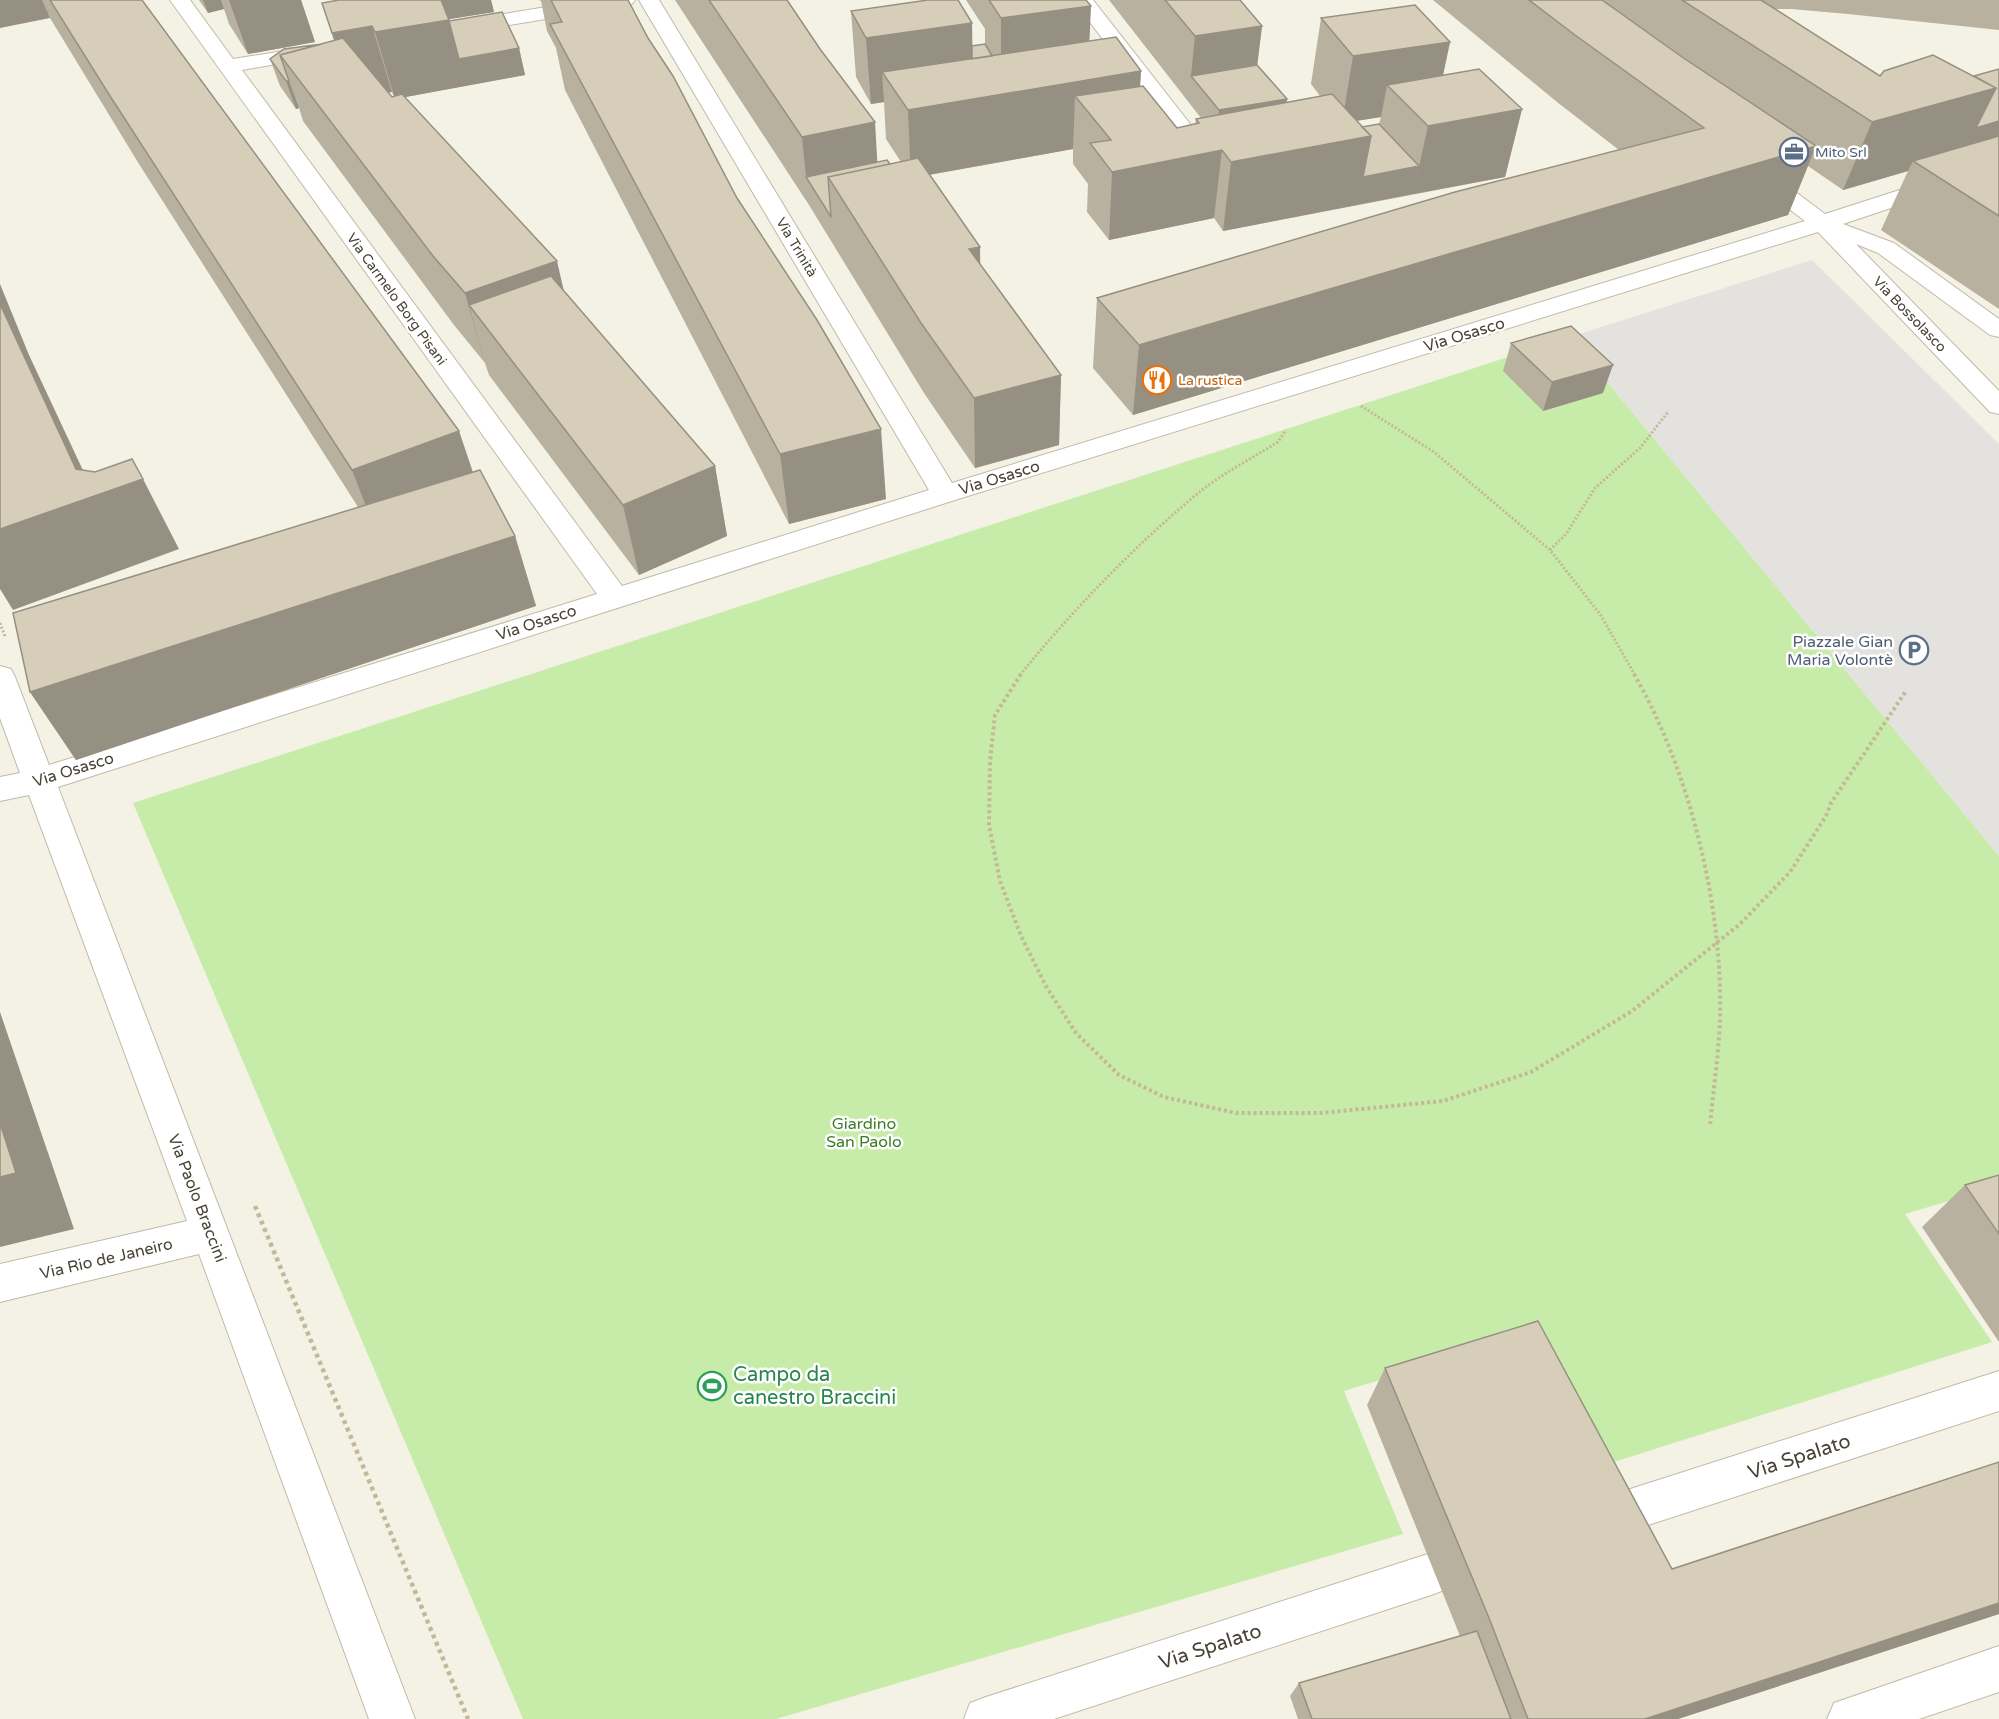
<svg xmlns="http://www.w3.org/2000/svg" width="1999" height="1719" font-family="'Varela Round',sans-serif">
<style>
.green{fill:#c7ecaa}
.parking{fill:#e4e2de}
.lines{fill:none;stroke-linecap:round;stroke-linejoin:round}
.service-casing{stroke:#c0baa7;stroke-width:2}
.minor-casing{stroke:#c0baa7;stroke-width:2}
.path-far2{stroke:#c3b897;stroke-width:3;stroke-dasharray:2 2;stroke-linecap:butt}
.path-far1{stroke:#c3b897;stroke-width:4;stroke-dasharray:3 3;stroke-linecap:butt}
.path{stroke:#c3b897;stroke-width:4.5;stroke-dasharray:4 4;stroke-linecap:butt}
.service{fill:#fff;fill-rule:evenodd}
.minor{fill:#fff;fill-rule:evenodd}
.wall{fill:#b9b19f;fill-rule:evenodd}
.shaded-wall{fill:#969082}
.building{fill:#d7ceb9;stroke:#969082;stroke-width:1.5}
.labels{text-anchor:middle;stroke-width:5;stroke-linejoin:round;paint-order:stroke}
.far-service-label{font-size:14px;fill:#4e5e75;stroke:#fff;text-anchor:start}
.far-street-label{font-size:14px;fill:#474234;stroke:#fff}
.far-food-label{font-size:14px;fill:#c56008;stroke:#fff;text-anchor:start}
.street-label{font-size:16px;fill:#474234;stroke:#fff}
.service-label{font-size:16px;fill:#4e5e75;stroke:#fff;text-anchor:end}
.park-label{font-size:16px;fill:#3b7e22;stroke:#fff}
.near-leisure-label{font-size:20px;fill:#27864d;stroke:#fff;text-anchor:start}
.near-street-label{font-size:20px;fill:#474234;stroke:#fff}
</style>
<rect width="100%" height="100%" fill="#f4f1e5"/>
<path class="green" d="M1570,337L1999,856V1186L1905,1214L1992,1342L1595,1468L1526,1335L1344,1391L1403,1534L776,1719H523L133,803Z"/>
<path class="parking" d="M1812,260L1999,444V856L1570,337Z"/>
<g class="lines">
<g class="service-casing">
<path id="service" d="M1999,1371V1411L1599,1541L1584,1535L1578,1520L1584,1505L1599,1499Z
M1434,1552L1449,1558L1455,1573L1449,1588L1434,1594L1054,1719H964L970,1703L986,1697Z"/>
</g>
<g class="minor-casing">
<path id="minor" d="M170,0H190L233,59L315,46L322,48L325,52L322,56L242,70L622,586L929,490L639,0H659L952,483L1805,221L1749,179L1746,174L1749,169L1757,167L1765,169L1825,214L1999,158V172L1843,224L1894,243L1999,319V337L1990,335L1878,253L1856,244L1999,391V414L1990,412L1818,232L955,500L58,787L415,1719H369L199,1254L0,1302V1264L187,1221L29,795L0,801V777L20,773L0,718V666L11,669L15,677L49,765L597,594Z
M589,0H635L632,4L625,6L461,33L454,31L451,27L454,23L461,21Z
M1073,0H1093L1216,157L1219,162L1216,167L1208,169L1200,167Z
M1999,1646V1692L1919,1719H1827L1834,1703Z"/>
</g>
<path class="path-far2" d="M1361,406L1434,452L1550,550L1600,614L1635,675
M1550,550L1566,534L1595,488L1640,448L1668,412
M0,623L5,636
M1020,675C1073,610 1132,548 1197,494C1221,474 1251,459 1278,442L1286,430"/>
<path class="path-far1" d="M1021,674L995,715L990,761L989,825L1000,881L1021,936L1047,988L1076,1033L1119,1075L1164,1097L1236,1113H1321L1443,1101L1531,1072L1632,1011L1740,924L1790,872L1826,816L1831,803L1906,691
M1634,674C1690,771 1723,907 1720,1018C1719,1054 1713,1091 1710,1127"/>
<path class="path" d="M255,1206L468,1719"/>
<use href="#service" class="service"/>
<use href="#minor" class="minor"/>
</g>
<path class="wall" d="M0,0H142L459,431L473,472L515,536L536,606L76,760L30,692L358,507L139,164L50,18Z
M199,0H301L315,42L248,54L229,24L224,9L208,13Z
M339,0H491L494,12L448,19L449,21L519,48L525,75L405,97L564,291L715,466L727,536L639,575L489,375L485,363L454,325L303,121L299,108L296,109L280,86L270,59L334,41L322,3ZM389,92H392L394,97H392Z
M539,0H628L886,499L789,524L565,90L556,48L547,31L541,1Z
M675,0H787L877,162L890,164L901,162L886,139L884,102L871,104L856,77L851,11L972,23V46L985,44V29L966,0H1086L1089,41L1141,71L1140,86L1177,128L1195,124L1196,119L1201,118L1109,0H1240L1262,26L1257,65L1287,99L1286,102L1320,96L1311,84L1321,18L1450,42L1443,75L1522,109L1505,177L1223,231L1214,218L1109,240L1087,212L1088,184L1073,164V149L929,175L980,264L1061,375L1059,445L975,468L924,393L809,205ZM1381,117L1379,124L1362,127L1356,121Z
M1433,0H1999V30L1848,14L1791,9H1775L1880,76H1974L1999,69V309L1881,230L1908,171L1843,190L1808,166L1788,215L1133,415L1093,368L1097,298L1619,150L1557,102Z
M1511,343L1603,393L1543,411L1503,371Z
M1999,1175V1342L1922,1227L1965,1185Z
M1385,1368L1672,1569L1999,1614L1678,1719H1298L1290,1696L1299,1683L1460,1636L1367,1405Z"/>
<path class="shaded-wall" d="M0,0H42L50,18L0,28Z
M203,0H221L224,9L208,13Z
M229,0H301L315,42L248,54Z
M367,0H491L494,12L376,31Z
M1091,6L1088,72L901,100L882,72L884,102L871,104L866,38L972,23L973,75L1001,71V18Z
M449,20L459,59L519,48L525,75L395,99L375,32Z
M372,26L392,92L353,99L332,33Z
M1262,26L1254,92L1191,76L1195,36Z
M1450,42L1436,108L1387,85L1381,117L1342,123L1353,56Z
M1141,71L1137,138L1075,96L1073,149L911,178L908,110Z
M286,81H289L299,108L296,109Z
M1996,88L1999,121V144L1913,161L1908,171L1843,190L1872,122Z
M1287,99L1283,126L1216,138L1219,110Z
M1522,109L1505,177L1413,194L1428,126Z
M875,122L879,190L828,177H806L802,137Z
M1371,136L1419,166L1413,194L1223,231L1231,162Z
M1816,146L1788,215L1133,415L1139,345Z
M1222,150L1214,218L1109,240L1112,172Z
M980,247L981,316L969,249Z
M557,261L573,331L469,305L485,363L465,293Z
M0,284L29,355L95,496L143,479L179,549L13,610L0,589V529L76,469L0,304Z
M1613,365L1603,393L1543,411L1552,382Z
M1061,375L1059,445L975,468L974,398Z
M881,429L886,499L789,524L780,454Z
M459,431L482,501L379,540L352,470Z
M715,466L727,536L639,575L623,505Z
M515,536L536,606L76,760L30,692Z
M0,1012L74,1229L0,1247Z
M1999,1603V1614L1678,1719H1645Z"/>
<path class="building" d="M50,0H142L459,431L352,470L110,96Z
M339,0H441L449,20L375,32L372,26L332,33L322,3Z
M551,0H628L648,38L673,76L737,198L817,320L881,429L780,454L550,24L562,22Z
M709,0H787L820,49L875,122L802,137Z
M928,0H958L972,23L866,38L851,11Z
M989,0H1086L1091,6L1001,18Z
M1165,0H1240L1262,26L1195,36Z
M1529,0H1602L1682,57L1816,146L1139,345L1097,298L1455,192L1704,128L1575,35Z
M1682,0H1761L1880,76L1884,71L1933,55L1996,88L1872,122Z
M1415,5L1450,42L1353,56L1321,18Z
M502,12L519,48L459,59L449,21Z
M1116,37L1141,71L908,110L882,72Z
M343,38L392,97L402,94L557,261L465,293L433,256L280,55Z
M322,44L280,55L289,81H286L270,59L284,49Z
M985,44L992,56L972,59V46Z
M1257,65L1287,99L1219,110L1191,76Z
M1479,69L1522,109L1428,126L1387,85Z
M1999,69V121L1976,128L1996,88L1974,76Z
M1143,86L1177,128L1199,123L1196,119L1332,94L1371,136L1231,162L1222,150L1112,172L1090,143L1111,140L1075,96Z
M1379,124L1419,166L1363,177L1371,136L1362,127Z
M1999,136V216L1913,161Z
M918,158L980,247L969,249L1061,375L974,398L921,323L828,177Z
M887,160L890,164L828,177L831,217L806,177Z
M551,276L715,466L623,505L469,305Z
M0,304L76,469L95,472L132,459L143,479L0,529Z
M1571,326L1613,365L1552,382L1511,343Z
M480,470L515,536L30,692L13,613Z
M0,1123L16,1173L0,1177Z
M1999,1175V1234L1965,1185Z
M1538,1321L1672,1569L1999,1462V1603L1645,1719H1528L1489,1618L1385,1368Z
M1477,1631L1511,1719H1312L1299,1683Z"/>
<defs>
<g id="office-ring" transform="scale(1.5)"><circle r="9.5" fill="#fff" stroke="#5c6f8a" stroke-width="1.5"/><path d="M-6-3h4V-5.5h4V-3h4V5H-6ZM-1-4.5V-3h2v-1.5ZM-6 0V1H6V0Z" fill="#5c6f8a"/></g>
<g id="restaurant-ring" transform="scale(1.5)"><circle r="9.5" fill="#fff" stroke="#e8710a" stroke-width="1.5"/><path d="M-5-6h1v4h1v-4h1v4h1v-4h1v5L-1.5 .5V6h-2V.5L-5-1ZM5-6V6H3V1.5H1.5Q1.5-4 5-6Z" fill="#e8710a"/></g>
<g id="parking-ring" transform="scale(1.5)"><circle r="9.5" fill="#fff" stroke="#5c6f8a" stroke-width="1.5"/><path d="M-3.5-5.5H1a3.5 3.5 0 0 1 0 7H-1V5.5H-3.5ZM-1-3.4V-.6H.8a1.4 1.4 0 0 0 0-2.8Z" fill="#5c6f8a"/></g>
<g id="stadium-ring" transform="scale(1.5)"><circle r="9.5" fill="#fff" stroke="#2e9e5b" stroke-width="1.5"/><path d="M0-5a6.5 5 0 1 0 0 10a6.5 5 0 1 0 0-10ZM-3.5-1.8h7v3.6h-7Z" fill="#2e9e5b"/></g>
</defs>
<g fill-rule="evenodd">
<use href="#office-ring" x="1794" y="152"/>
<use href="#restaurant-ring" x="1157" y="380"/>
<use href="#parking-ring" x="1914" y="650"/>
<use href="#stadium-ring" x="712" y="1386"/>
</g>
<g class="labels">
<g class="far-service-label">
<text x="1815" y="157">Mito Srl</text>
</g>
<g class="far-street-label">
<text transform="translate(797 247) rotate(59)" y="5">Via Trinità</text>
<text transform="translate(397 299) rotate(54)" y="5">Via Carmelo Borg Pisani</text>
<text transform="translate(1910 314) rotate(46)" y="5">Via Bossolasco</text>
</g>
<g class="far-food-label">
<text x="1178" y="385">La rustica</text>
</g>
<g class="street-label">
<text transform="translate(1464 334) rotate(-17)" y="6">Via Osasco</text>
<text transform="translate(999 477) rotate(-17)" y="6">Via Osasco</text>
<text transform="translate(536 622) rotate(-18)" y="6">Via Osasco</text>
<text transform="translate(73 769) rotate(-17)" y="6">Via Osasco</text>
<text transform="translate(198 1198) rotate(69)" y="6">Via Paolo Braccini</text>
<text transform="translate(106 1258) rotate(-13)" y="6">Via Rio de Janeiro</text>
</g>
<g class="service-label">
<text x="1893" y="647">Piazzale Gian<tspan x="1893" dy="18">Maria Volontè</tspan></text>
</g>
<g class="park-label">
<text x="864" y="1129">Giardino<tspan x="864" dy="18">San Paolo</tspan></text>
</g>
<g class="near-leisure-label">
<text x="733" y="1381">Campo da<tspan x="733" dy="23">canestro Braccini</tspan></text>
</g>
<g class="near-street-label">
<text transform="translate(1799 1456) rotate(-18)" y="7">Via Spalato</text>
<text transform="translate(1210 1646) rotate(-18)" y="7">Via Spalato</text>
</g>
</g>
</svg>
